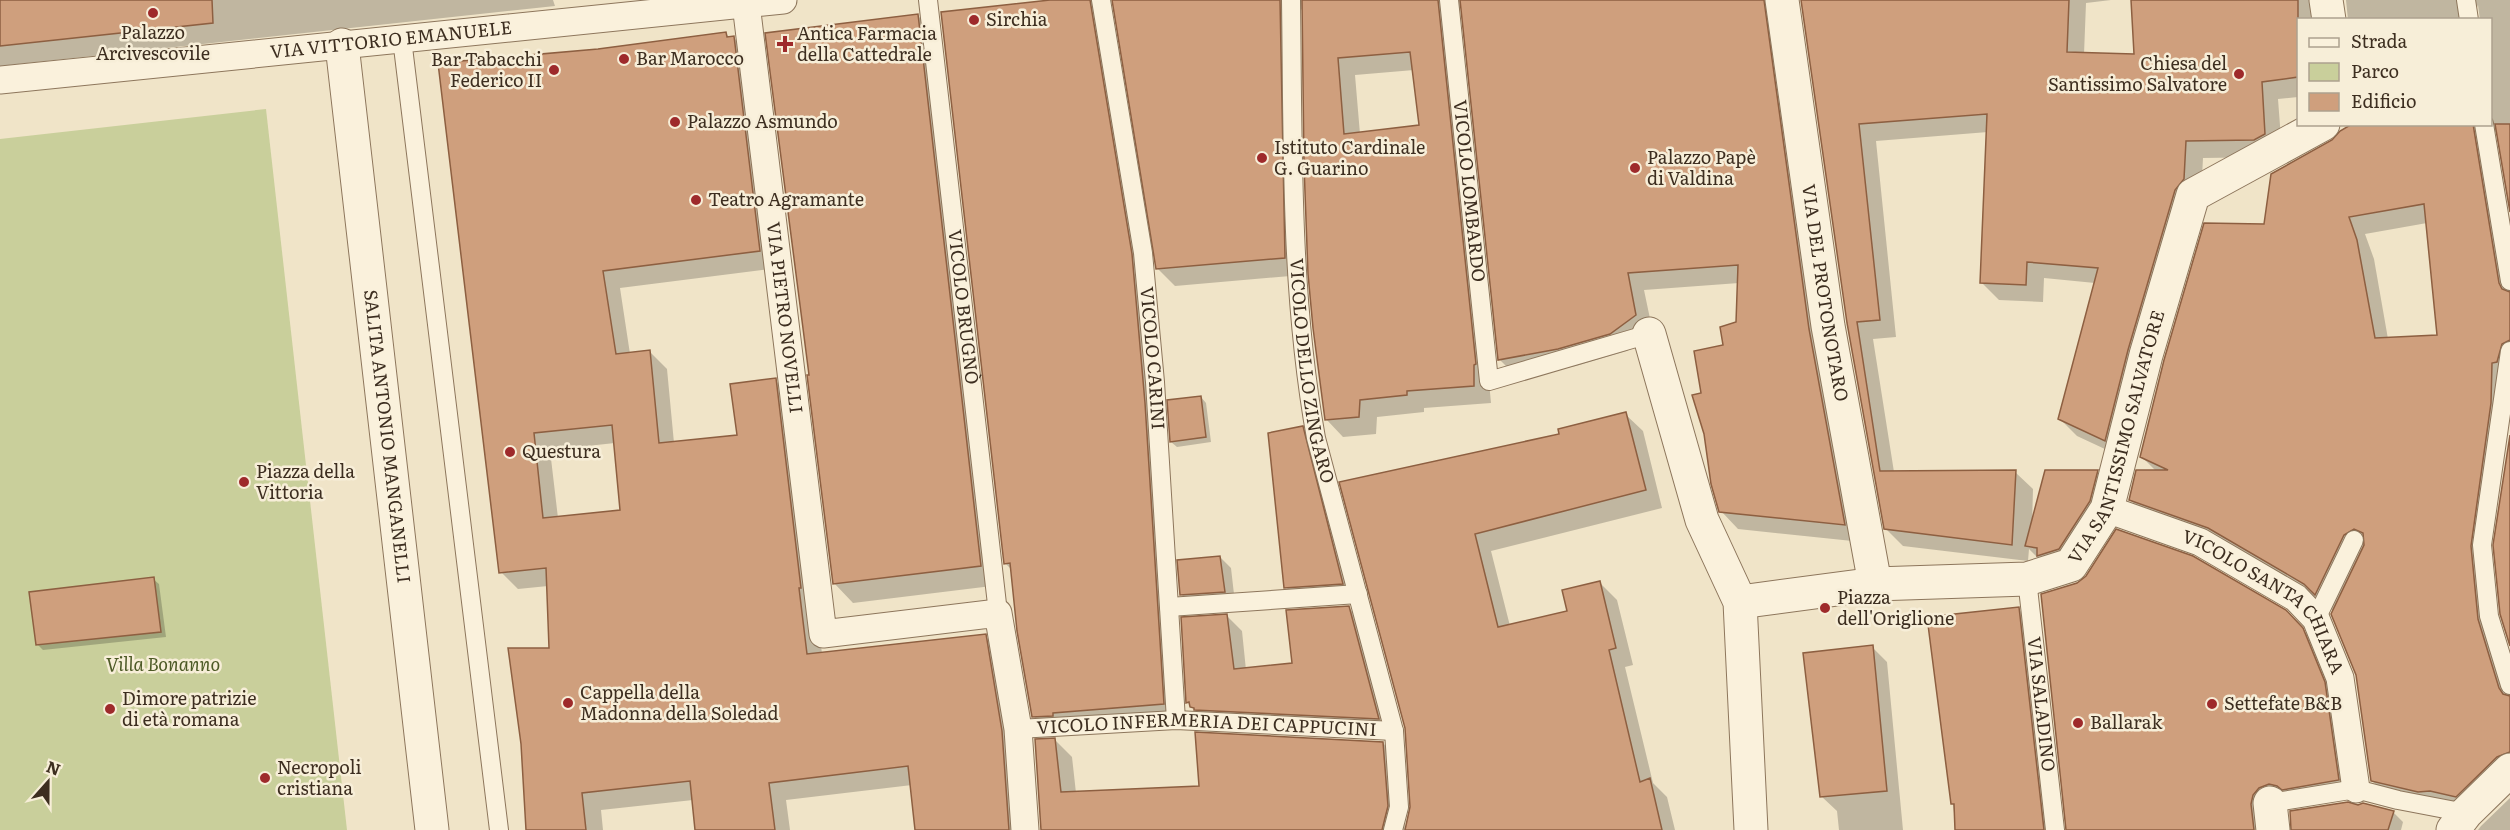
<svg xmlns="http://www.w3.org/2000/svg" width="2510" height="830" font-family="Literata,serif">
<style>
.green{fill:#c9cf9b}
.shadow{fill:#0003;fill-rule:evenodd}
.building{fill:#cf9f7d;stroke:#8d5f41;stroke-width:1.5;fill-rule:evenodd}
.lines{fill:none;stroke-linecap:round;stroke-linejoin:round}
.service-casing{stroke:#8d765c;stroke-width:20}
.pedestrian-casing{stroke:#8d765c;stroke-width:29}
.minor-casing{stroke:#8d765c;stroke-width:35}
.service{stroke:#faf1dc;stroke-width:18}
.pedestrian{stroke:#faf1dc;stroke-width:27}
.minor{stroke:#faf1dc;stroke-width:33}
.poi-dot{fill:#9e2a2b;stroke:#f7eed8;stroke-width:2}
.labels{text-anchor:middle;stroke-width:5;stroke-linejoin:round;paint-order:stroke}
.poi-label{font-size:18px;fill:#3d2e20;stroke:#f7eed8;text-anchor:start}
.street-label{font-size:18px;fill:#3d2e20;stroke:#f7eed8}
.park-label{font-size:18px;font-style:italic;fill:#4d5a26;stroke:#f7eed8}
</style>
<rect width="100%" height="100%" fill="#f0e4c8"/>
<path class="green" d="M266,109L347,830H0V139Z"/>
<path class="shadow" d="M0,0H553L555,6L0,66Z
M1065,0H1093L1150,275L1182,723L1053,735L1033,716L1012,570L1005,563Z
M1113,0H1793L1862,542L1738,529L1721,511L1703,394L1737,324L1739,283L1644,290L1653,333L1627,351L1576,366L1517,377L1500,360L1463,8H1459L1455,19L1491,403L1424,408V412L1377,417L1376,434L1343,437L1326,419L1304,5L1297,18L1302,275L1175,286L1157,268ZM1414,70L1421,127L1360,134L1355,75Z
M1802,0H2111L2086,3L2084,54L2136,55L2133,0H2338L2324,20H2298V97L2278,99L2282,152L2272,157L2203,158L2201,196L2122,457L2077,436L2060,419L2095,283L2044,278L2043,302L1999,300L1982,283L1988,132L1876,141L1896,337L1873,339L1894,472H2015L2033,489L2032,525L2097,472L2112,486L2074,564L2041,561L2029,549L2028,561L1903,546L1886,529Z
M2346,0H2510V203L2498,131L2494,133L2510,267L2508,421L2488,564L2510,687V778L2474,813L2390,798L2372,781L2357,675L2334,612L2323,602L2227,545L2148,517L2130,500L2156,471L2141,456L2266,225L2333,142L2356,124H2490V20H2480L2478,5L2472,20H2348ZM2427,223L2439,336L2388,339L2374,259L2365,234Z
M918,16L937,35L1000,585L853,603L834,583Z
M726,34L730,38H734L751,55L777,268L620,288L630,354L650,352L667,369L674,443L739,436L775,380L793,398L822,654L985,636L1003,653L1025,830H916L912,785L786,800L790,830H697L693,800L601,810L603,830H527L551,649L548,586L518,589L501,572L598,50ZM615,443L621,512L558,518L550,450Z
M1201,397L1206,403L1211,442L1177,447L1171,442Z
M1625,414L1643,431L1662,508L1491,551L1510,626L1569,612L1600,583L1617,600L1633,665L1625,667L1653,783L1667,797L1675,830H1042L1055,740L1072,757L1076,793L1201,788L1383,743L1400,761L1405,829L1412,807L1406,728L1341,483L1560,435Z
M1302,428L1312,437L1352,593L1296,597L1286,587Z
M1220,557L1231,568L1235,603L1192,605L1181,594Z
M153,579L159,584L166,637L43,650L37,644Z
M1348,607L1364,623L1393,733L1206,722L1188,702L1227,616L1242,631L1246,670L1294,664Z
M2018,609L2035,625L2058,830H1956L1953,804Z
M2298,625L2319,646L2354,796L2286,800L2268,830H2067Z
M1872,647L1887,662L1903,830H1839L1837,811L1821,796Z
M2510,798V830H2478L2481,826Z
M2393,812L2403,822L2401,830H2292Z"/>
<path class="building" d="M0,0H212L213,23L0,46Z
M1050,0H1090L1132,254L1145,403L1164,704L1053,713V716L1032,717L1017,631L1010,563L1004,564L941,12Z
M1112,0H1280L1285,258L1156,269Z
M1302,0H1438L1476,364L1474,365V386L1407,391V395L1360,400L1359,417L1325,420L1313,328L1308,274L1304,165ZM1410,52L1419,125L1344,134L1338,58Z
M1460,0H1764L1809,329L1845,525L1719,512L1711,484L1704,434L1692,395L1701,393L1694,351L1723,345L1720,327L1736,322L1738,265L1628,273L1636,315L1610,334L1558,349L1498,360Z
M1801,0H2069L2067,52L2134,54L2131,0H2298V77L2262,82L2265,134L2254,140L2186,141L2184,179L2175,190L2128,350L2105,441L2058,419L2098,268L2027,262L2026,285L1980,283L1987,114L1859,124L1880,320L1857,322L1880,471L2016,470L2012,545L1884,529L1847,323Z
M918,14L981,566L833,584L807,375H809L765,33Z
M726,32L727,37L734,36L760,251L603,271L616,354L650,350L659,443L737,435L730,384L776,378L801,588H799L807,654L986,634L1002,731L1009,830H915L908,766L769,783L775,830H695L690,781L582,793L586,830H526L521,744L508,648H549L546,568L499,573L438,63L598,49ZM612,425L620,510L543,518L534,433Z
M2352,124H2473L2499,283L2502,289L2510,292V340L2502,344L2497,362L2492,363L2491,403L2471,546L2478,619L2499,688L2503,694L2510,696V752L2497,757L2456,797L2430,791L2418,792L2371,781L2356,675L2331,614L2364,545L2363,533L2354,529L2344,535L2315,595L2304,584L2208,528L2129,500L2136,470H2168L2140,457L2164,360L2204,223L2264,224L2271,174L2332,140L2340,131ZM2424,204L2437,335L2375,338L2357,240L2349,217Z
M2495,124H2510V212Z
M1201,396L1206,437L1170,442L1167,400Z
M1626,412L1646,490L1475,534L1498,627L1567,611L1562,590L1600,581L1616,648L1609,650L1640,782L1650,778L1662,830H1405L1410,807L1405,728L1339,482L1559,434L1558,429Z
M1303,426L1343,584L1284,588L1268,433Z
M2510,435V646L2500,614L2493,545Z
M2045,470H2098L2090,501L2059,549L2037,556V548L2025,546Z
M2116,529L2193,556L2286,610L2303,628L2325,682L2339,780L2282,790L2277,786L2269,784L2259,788L2253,795L2251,804L2254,830H2066L2041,594L2077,583L2086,576Z
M1220,556L1225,592L1180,595L1177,560Z
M154,577L161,632L36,645L29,592Z
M1349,606L1379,719L1194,710V708L1190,707L1189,702L1186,703L1181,617L1227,614L1234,669L1292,663L1286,610Z
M2019,607L2044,830H1955L1954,804H1951L1927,617Z
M1873,645L1887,791L1820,797L1803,653Z
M1195,732L1383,742L1388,806L1382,830H1041L1035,739L1055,738L1061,792L1199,786Z
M2348,802L2358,805L2363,803L2394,811L2388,830H2291L2290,811Z"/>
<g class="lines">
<g class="service-casing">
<g id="service">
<path id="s1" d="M928,0L998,613"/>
<path id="s2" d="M1101,0L1143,253L1155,382L1176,720"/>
<path id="s3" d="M1291,0C1293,147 1290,293 1316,438L1394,731L1399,807L1393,830"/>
<path id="s4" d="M1449,0L1489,381L1649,334"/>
<path d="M2466,0L2469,20"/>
<path d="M402,39L499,830"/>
<path d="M2484,124L2510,281"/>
<path d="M2510,351L2482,545L2489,616L2510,685"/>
<path id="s5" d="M2027,579L2055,830"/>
<path d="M1169,607L1358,594"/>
<path d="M2316,619L2354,540"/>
<path id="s6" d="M1018,729L1176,720L1394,731"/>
<path d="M2270,803L2356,789L2398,800L2466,813"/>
</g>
</g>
<g class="pedestrian-casing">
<g id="pedestrian">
<path id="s7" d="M746,4L823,634L998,613L1018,729L1025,830"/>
<path id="s8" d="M0,80L783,0"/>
<path id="s9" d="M2107,509L2200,542L2296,598L2316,619L2340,678L2356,789"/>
</g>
</g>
<g class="minor-casing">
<g id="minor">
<path id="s10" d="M1782,0L1828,326L1875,584"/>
<path d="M2326,0L2329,20"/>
<path id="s11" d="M342,45L432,830"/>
<path d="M1649,334L1702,520L1740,602L1751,830"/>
<path id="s12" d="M1740,602L1875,584L2027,579L2071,565L2107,509L2146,355L2193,195L2323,124"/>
<path d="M2270,803L2273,830"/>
<path d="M2453,830L2466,813L2510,770"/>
</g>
</g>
<use href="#service" class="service"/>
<use href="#pedestrian" class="pedestrian"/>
<use href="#minor" class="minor"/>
</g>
<g class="poi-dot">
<circle cx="153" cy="13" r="6"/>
<circle cx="974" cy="20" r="6"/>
<path d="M782 35h6v6h6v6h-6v6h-6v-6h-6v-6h6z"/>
<circle cx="624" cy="59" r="6"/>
<circle cx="554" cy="70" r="6"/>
<circle cx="2239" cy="74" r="6"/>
<circle cx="675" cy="122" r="6"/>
<circle cx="1262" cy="158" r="6"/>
<circle cx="1635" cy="168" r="6"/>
<circle cx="696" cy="200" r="6"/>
<circle cx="510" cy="452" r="6"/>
<circle cx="244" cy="482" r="6"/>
<circle cx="1825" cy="608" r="6"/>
<circle cx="568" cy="703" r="6"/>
<circle cx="2212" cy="704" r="6"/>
<circle cx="110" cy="709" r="6"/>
<circle cx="2078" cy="723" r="6"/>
<circle cx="265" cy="778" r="6"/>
</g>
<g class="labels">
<g class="poi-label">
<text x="986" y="26">Sirchia</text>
<text x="153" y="39" text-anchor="middle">Palazzo<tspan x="153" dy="21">Arcivescovile</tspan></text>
<text x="797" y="40">Antica Farmacia<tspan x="797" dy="21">della Cattedrale</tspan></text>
<text x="636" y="65">Bar Marocco</text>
<text x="542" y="66" text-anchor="end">Bar Tabacchi<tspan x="542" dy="21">Federico II</tspan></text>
<text x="2227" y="70" text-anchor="end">Chiesa del<tspan x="2227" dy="21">Santissimo Salvatore</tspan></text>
<text x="687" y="128">Palazzo Asmundo</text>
<text x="1274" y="154">Istituto Cardinale<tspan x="1274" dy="21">G. Guarino</tspan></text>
<text x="1647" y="164">Palazzo Papè<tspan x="1647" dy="21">di Valdina</tspan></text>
<text x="708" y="206">Teatro Agramante</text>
<text x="522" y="458">Questura</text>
<text x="256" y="478">Piazza della<tspan x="256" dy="21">Vittoria</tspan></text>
<text x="1837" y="604">Piazza<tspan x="1837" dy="21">dell'Origlione</tspan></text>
<text x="580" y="699">Cappella della<tspan x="580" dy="21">Madonna della Soledad</tspan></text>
<text x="122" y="705">Dimore patrizie<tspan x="122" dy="21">di età romana</tspan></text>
<text x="2224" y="710">Settefate B&amp;B</text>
<text x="2090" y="729">Ballarak</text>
<text x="277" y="774">Necropoli<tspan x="277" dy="21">cristiana</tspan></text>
</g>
<g class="street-label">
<text dy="6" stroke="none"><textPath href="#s8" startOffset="393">VIA VITTORIO EMANUELE</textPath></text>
<text dy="6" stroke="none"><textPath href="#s4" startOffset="192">VICOLO LOMBARDO</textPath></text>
<text dy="6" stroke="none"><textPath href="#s10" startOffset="296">VIA DEL PROTONOTARO</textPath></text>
<text dy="6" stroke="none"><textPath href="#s1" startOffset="309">VICOLO BRUGNÒ</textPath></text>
<text dy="6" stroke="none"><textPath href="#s7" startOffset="316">VIA PIETRO NOVELLI</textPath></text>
<text dy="6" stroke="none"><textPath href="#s2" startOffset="362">VICOLO CARINI</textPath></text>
<text dy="6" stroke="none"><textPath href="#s3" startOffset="372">VICOLO DELLO ZINGARO</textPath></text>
<text dy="6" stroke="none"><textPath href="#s12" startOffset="472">VIA SANTISSIMO SALVATORE</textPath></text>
<text dy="6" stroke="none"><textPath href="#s11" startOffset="394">SALITA ANTONIO MANGANELLI</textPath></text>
<text dy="6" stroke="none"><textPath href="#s9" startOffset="189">VICOLO SANTA CHIARA</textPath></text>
<text dy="6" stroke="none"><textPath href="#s5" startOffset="126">VIA SALADINO</textPath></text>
<text dy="6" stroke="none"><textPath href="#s6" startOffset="189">VICOLO INFERMERIA DEI CAPPUCINI</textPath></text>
</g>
<g class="park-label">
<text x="163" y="671">Villa Bonanno</text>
</g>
</g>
<rect x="2297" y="18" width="195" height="108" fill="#f7eed8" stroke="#ada18e" stroke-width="1.5"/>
<rect x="2309" y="38" width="30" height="9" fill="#faf1dc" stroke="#ada18e" stroke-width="1.5"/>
<text x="2351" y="48" font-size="18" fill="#3d2e20">Strada</text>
<rect x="2309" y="63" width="30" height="18" fill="#c9cf9b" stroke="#ada18e" stroke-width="1.5"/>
<text x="2351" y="78" font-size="18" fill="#3d2e20">Parco</text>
<rect x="2309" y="93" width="30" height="18" fill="#cf9f7d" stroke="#ada18e" stroke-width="1.5"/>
<text x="2351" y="108" font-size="18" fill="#3d2e20">Edificio</text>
<g transform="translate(48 782) rotate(21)" stroke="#f7eed8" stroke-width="4.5" paint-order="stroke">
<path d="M0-4.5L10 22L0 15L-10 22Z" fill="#3d2e20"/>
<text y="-9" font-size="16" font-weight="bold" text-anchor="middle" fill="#3d2e20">N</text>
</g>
</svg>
